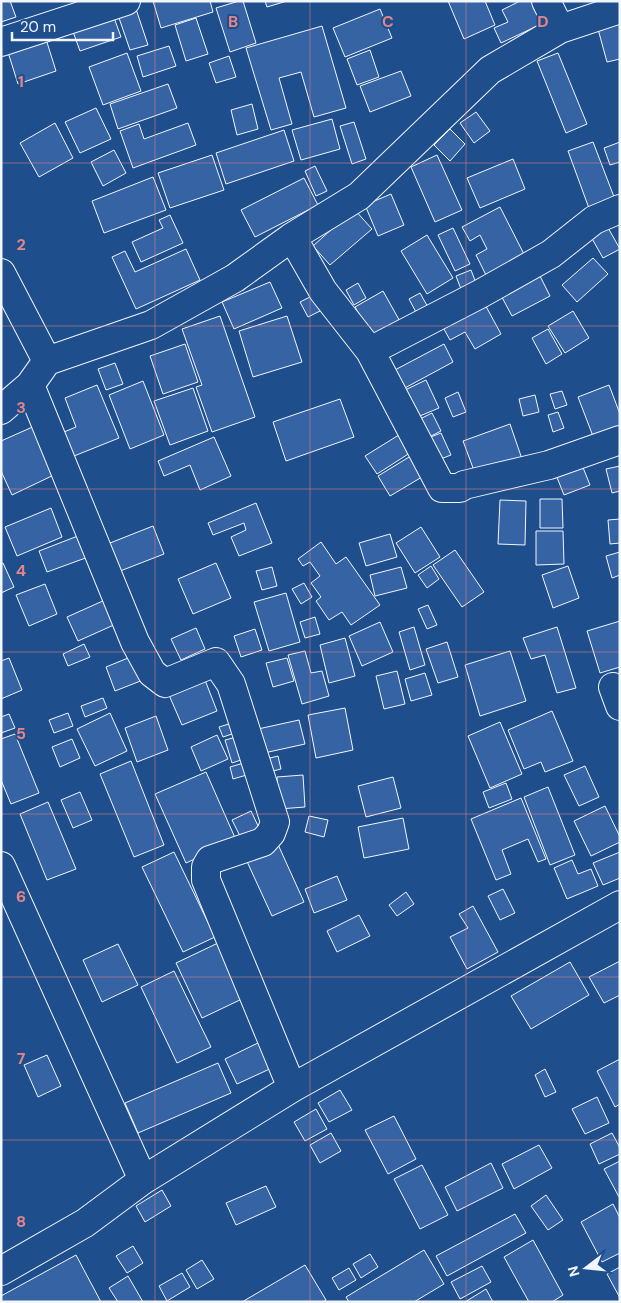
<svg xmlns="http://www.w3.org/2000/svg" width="621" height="1303" font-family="'DM Sans',sans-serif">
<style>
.building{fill:#3563a3;stroke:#f2f6ff}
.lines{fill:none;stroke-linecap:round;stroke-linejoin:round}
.minor-casing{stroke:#f2f6ff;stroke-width:30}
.minor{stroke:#1f4e8c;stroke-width:28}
.grid{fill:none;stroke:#e38589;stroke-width:1;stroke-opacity:0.55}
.grid-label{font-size:16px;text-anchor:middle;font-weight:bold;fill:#e38589;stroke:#1f4e8c;stroke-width:4;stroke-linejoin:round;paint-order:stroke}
</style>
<rect width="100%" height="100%" fill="#1f4e8c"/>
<path class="building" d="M1,1H10L16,17L1,22Z
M153,1H210L213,12L161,28Z
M239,1H243L256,43L230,52L216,8Z
M265,1H287L267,7Z
M448,1H485L495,25L464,39Z
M520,1H543L552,19L501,43L494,28L508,22L502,10Z
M136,9L148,45L130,50L118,15Z
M380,9L392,38L345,57L333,28Z
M112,12L121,37L80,51L71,26Z
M196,18L208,54L186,61L175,25Z
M620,22V59L607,62L598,29Z
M322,26L346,108L314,117L301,72L279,78L292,124L271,130L246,48Z
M45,36L56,71L18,84L7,49Z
M169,46L176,66L143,77L137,56Z
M370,50L379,77L357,85L347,59Z
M127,53L141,91L103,105L89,67Z
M558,53L587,124L566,133L537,61Z
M229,56L236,77L216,83L209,63Z
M401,71L411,96L370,112L360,86Z
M168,84L177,108L118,129L110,104Z
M252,104L258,129L237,135L231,110Z
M96,108L111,139L80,153L65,122Z
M476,112L490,131L474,143L460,123Z
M332,119L340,149L301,160L292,130Z
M354,122L366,159L352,164L340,126Z
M55,123L73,158L39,177L20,143Z
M188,123L196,145L133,168L120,131L139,124L144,139Z
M450,129L465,144L450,161L434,145Z
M284,130L294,161L226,184L216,153Z
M593,142L616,202L590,211L568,151Z
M620,142V162L610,165L604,148Z
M114,150L126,173L103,186L91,162Z
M212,155L224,190L170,208L158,173Z
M437,155L462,210L435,222L411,167Z
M513,159L525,189L480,208L467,178Z
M315,166L327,191L316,196L305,171Z
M153,177L166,210L104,233L92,201Z
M304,178L318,205L255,237L241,210Z
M391,194L404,225L378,236L365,205Z
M500,207L528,262L490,283L476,255L487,249L480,235L470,241L462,227Z
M354,209L372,229L330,265L313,246Z
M170,215L183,243L141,262L132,242L163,228L159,220Z
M607,226L620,249L603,258L590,235Z
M453,228L470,264L455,271L438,235Z
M427,235L453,278L427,294L401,251Z
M186,249L200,280L136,309L112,257L125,251L135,272Z
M593,258L608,274L577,302L562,285Z
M536,268L550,296L512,316L497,288Z
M471,270L479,291L464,297L456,276Z
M270,282L282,308L234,329L222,302Z
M358,283L366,298L354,305L346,290Z
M383,291L402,325L374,340L355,307Z
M420,293L429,309L418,316L409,299Z
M316,294L324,309L308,317L300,302Z
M482,299L501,334L475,349L465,332L450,340L440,322Z
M573,311L589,338L565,353L548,326Z
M220,316L255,417L212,432L196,387L202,385L182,329Z
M287,316L302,362L253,377L239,331Z
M548,329L562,354L546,364L532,338Z
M185,344L198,382L163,394L150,356Z
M444,344L453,362L403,389L393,371Z
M115,363L123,384L106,390L98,369Z
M426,380L439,408L415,418L403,391Z
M143,381L164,435L130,449L109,395Z
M97,385L119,438L74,456L64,432L76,427L65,398Z
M609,385L620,414V434L596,444L578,397Z
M193,388L208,431L170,445L154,401Z
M562,391L567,405L555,409L550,394Z
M458,392L466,412L453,417L445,398Z
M535,395L539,412L523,416L519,399Z
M340,399L354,437L286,461L273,422Z
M558,412L564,428L553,432L548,415Z
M432,413L441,431L425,439L416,421Z
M510,424L522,459L476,476L463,441Z
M37,425L58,473L12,495L1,471V441Z
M402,433L413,451L377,474L365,456Z
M441,433L451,455L438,460L428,438Z
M214,437L231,476L200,490L190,465L164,476L158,461Z
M414,454L427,474L390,496L378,476Z
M580,460L590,485L564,495L554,470Z
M620,466V491L612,493L606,469Z
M540,499H562L563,528H540Z
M500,500L526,501L525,545L498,544Z
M256,503L272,543L239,556L231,537L246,530L244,523L213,535L208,523Z
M51,508L62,537L17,556L5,527Z
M620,519V543L610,544L608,520Z
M153,526L164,554L115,573L105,545Z
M421,527L440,557L415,573L396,543Z
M536,531H563L564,564L536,565Z
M83,534L91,556L47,572L39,551Z
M390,534L397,557L366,566L359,543Z
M321,542L336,564L346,557L380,605L351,625L342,612L329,620L316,601L321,597L311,583L320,576L310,562L303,566L298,559Z
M455,550L484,592L462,607L433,565Z
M620,552V575L612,578L606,556Z
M3,563L14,587L1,593V564Z
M216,563L231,598L193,614L178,579Z
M431,566L439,579L427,588L418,575Z
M568,566L579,598L553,608L542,575Z
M272,567L277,586L262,590L256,571Z
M401,567L407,588L375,596L370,575Z
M304,583L312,597L301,604L292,589Z
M45,584L57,614L29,626L16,595Z
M286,593L300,642L269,651L254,602Z
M105,600L116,624L78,641L67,617Z
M428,605L437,625L427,629L418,609Z
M315,617L320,634L305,638L300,622Z
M620,621V667L600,673L587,631Z
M380,622L393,652L362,666L349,636Z
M414,627L425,665L410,670L399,632Z
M557,627L576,688L557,693L545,655L531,659L523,638Z
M196,628L205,649L181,660L171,639Z
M255,629L262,650L241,657L234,636Z
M345,638L355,676L329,683L320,645Z
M447,642L458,677L438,683L426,649Z
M84,644L90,657L68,666L63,654Z
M305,651L311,673L322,671L329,696L302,704L288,655Z
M510,651L526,701L480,716L465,665Z
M133,656L143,680L115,691L106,667Z
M9,658L22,690L1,699V661Z
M287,658L294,681L273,687L266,663Z
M397,671L405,704L384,709L376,676Z
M425,673L432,695L411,701L405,679Z
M205,680L217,711L182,725L169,695Z
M103,698L107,708L85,717L81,706Z
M345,708L353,750L316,758L308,715Z
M552,711L573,761L545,772L541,762L524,769L508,730Z
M68,713L73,726L54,733L49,720Z
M110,713L127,751L95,766L77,729Z
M9,714L15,728L1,733V717Z
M156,716L168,750L137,762L125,728Z
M299,720L305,744L264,753L258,729Z
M500,722L522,774L490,788L468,736Z
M232,723L235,733L223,737L219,727Z
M15,734L39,793L11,804L1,780V739Z
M217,735L228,759L201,771L191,747Z
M237,737L244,759L232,763L225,740Z
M72,739L80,758L60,767L52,747Z
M278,756L281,769L265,773L262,760Z
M131,761L164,845L134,857L100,774Z
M247,762L250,774L233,779L230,767Z
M585,766L599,797L579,806L564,775Z
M206,772L236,840L186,863L155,794Z
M303,775L305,807L279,809L277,777Z
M393,777L401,808L366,817L358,786Z
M506,783L512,799L489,808L483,792Z
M548,787L575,855L550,865L524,797Z
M80,792L92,820L73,828L61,800Z
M521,798L546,859L538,862L528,839L502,850L511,874L496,880L471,819Z
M48,802L76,869L47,880L20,814Z
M605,806L620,837V842L591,856L574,821Z
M251,811L260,830L242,840L232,820Z
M309,816L328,820L324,837L305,832Z
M403,818L409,849L364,858L358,827Z
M276,840L304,902L272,916L244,855Z
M174,852L215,937L183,952L142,867Z
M620,852V878L603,885L593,863Z
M572,860L578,874L591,869L598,886L567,899L554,868Z
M337,876L347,900L314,913L305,889Z
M503,889L515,913L500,920L488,896Z
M406,892L414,904L397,916L389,905Z
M473,906L498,952L467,969L450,937L468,928L459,914Z
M359,915L370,936L337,952L327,931Z
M218,943L244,998L202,1018L176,963Z
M118,944L138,985L102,1002L83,960Z
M620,961V995L604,1003L589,977Z
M570,962L589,995L531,1029L511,996Z
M174,971L211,1047L177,1063L141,987Z
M262,1041L274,1067L237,1084L225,1059Z
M47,1055L61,1086L38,1097L24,1065Z
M620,1059V1104L615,1107L597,1071Z
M218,1063L231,1093L138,1133L125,1103Z
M545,1069L556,1092L545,1097L535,1075Z
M340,1090L352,1110L329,1122L318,1103Z
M597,1097L609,1123L585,1134L572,1109Z
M316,1109L327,1129L305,1141L294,1122Z
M394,1116L416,1159L388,1174L365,1130Z
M331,1133L341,1151L320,1163L310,1145Z
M612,1133L620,1148V1154L599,1164L590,1144Z
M539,1145L552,1168L514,1189L502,1164Z
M620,1161V1196L619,1197L604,1169Z
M491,1163L503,1188L457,1211L445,1187Z
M422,1165L448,1215L420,1229L394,1179Z
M266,1186L276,1207L236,1225L226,1203Z
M162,1190L171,1206L145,1222L136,1206Z
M546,1195L563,1220L548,1230L531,1206Z
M613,1204L620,1218V1253L602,1262L581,1222Z
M515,1214L526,1233L447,1276L436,1256Z
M533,1240L563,1295L552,1302H529L504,1257Z
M133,1246L143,1263L127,1273L116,1256Z
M424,1250L444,1284L414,1302H349L346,1297Z
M370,1254L378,1267L361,1278L353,1264Z
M76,1255L101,1302H1V1296Z
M202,1260L214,1279L197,1289L186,1270Z
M305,1265L326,1300L323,1302H242Z
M482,1266L491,1282L460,1299L451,1282Z
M620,1267V1298L607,1274Z
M349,1268L356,1280L339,1290L332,1278Z
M182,1273L190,1287L167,1301L159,1286Z
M128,1276L143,1302H118L109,1288Z
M486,1289L493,1302H465Z"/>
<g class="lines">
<g class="minor-casing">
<path id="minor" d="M546,1L560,29
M1,42L126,1
M292,237L323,291L370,351L442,488H460L464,485L549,465L620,440
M1,273L47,361
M370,351L480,294L551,254L594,220L620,209
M30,385L135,642L152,673L165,683L216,662L231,684L275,822L271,833L263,842L210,860L206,867V880L292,1088
M1,410L30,385L47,361L151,325L235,278L292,237L359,196L490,70L560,29L620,9
M613,687L620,706
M1,866L143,1180
M1,1271L85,1223L143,1180L292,1088L620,905"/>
</g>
<use href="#minor" class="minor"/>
</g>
<path class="grid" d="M155,1V1302M310,1V1302M466,1V1302M1,163H620M1,326H620M1,489H620M1,652H620M1,814H620M1,977H620M1,1140H620"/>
<g class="grid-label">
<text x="233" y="27">B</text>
<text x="388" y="27">C</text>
<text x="543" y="27">D</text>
<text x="21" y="87">1</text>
<text x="21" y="250">2</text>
<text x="21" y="413">3</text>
<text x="21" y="576">4</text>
<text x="21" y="739">5</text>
<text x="21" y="902">6</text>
<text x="21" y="1064">7</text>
<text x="21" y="1227">8</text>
</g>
<rect width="621" height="1303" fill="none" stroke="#f2f6ff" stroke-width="5"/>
<g transform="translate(586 1268) rotate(254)" stroke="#1f4e8c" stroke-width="4" paint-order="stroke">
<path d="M0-4L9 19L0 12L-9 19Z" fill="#f2f6ff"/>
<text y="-8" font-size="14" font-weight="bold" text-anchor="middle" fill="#f2f6ff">N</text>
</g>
<path d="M12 32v8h101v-8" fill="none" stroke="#f2f6ff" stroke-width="2.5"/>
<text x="20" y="32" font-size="15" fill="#f2f6ff" stroke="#1f4e8c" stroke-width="4" paint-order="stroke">20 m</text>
</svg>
